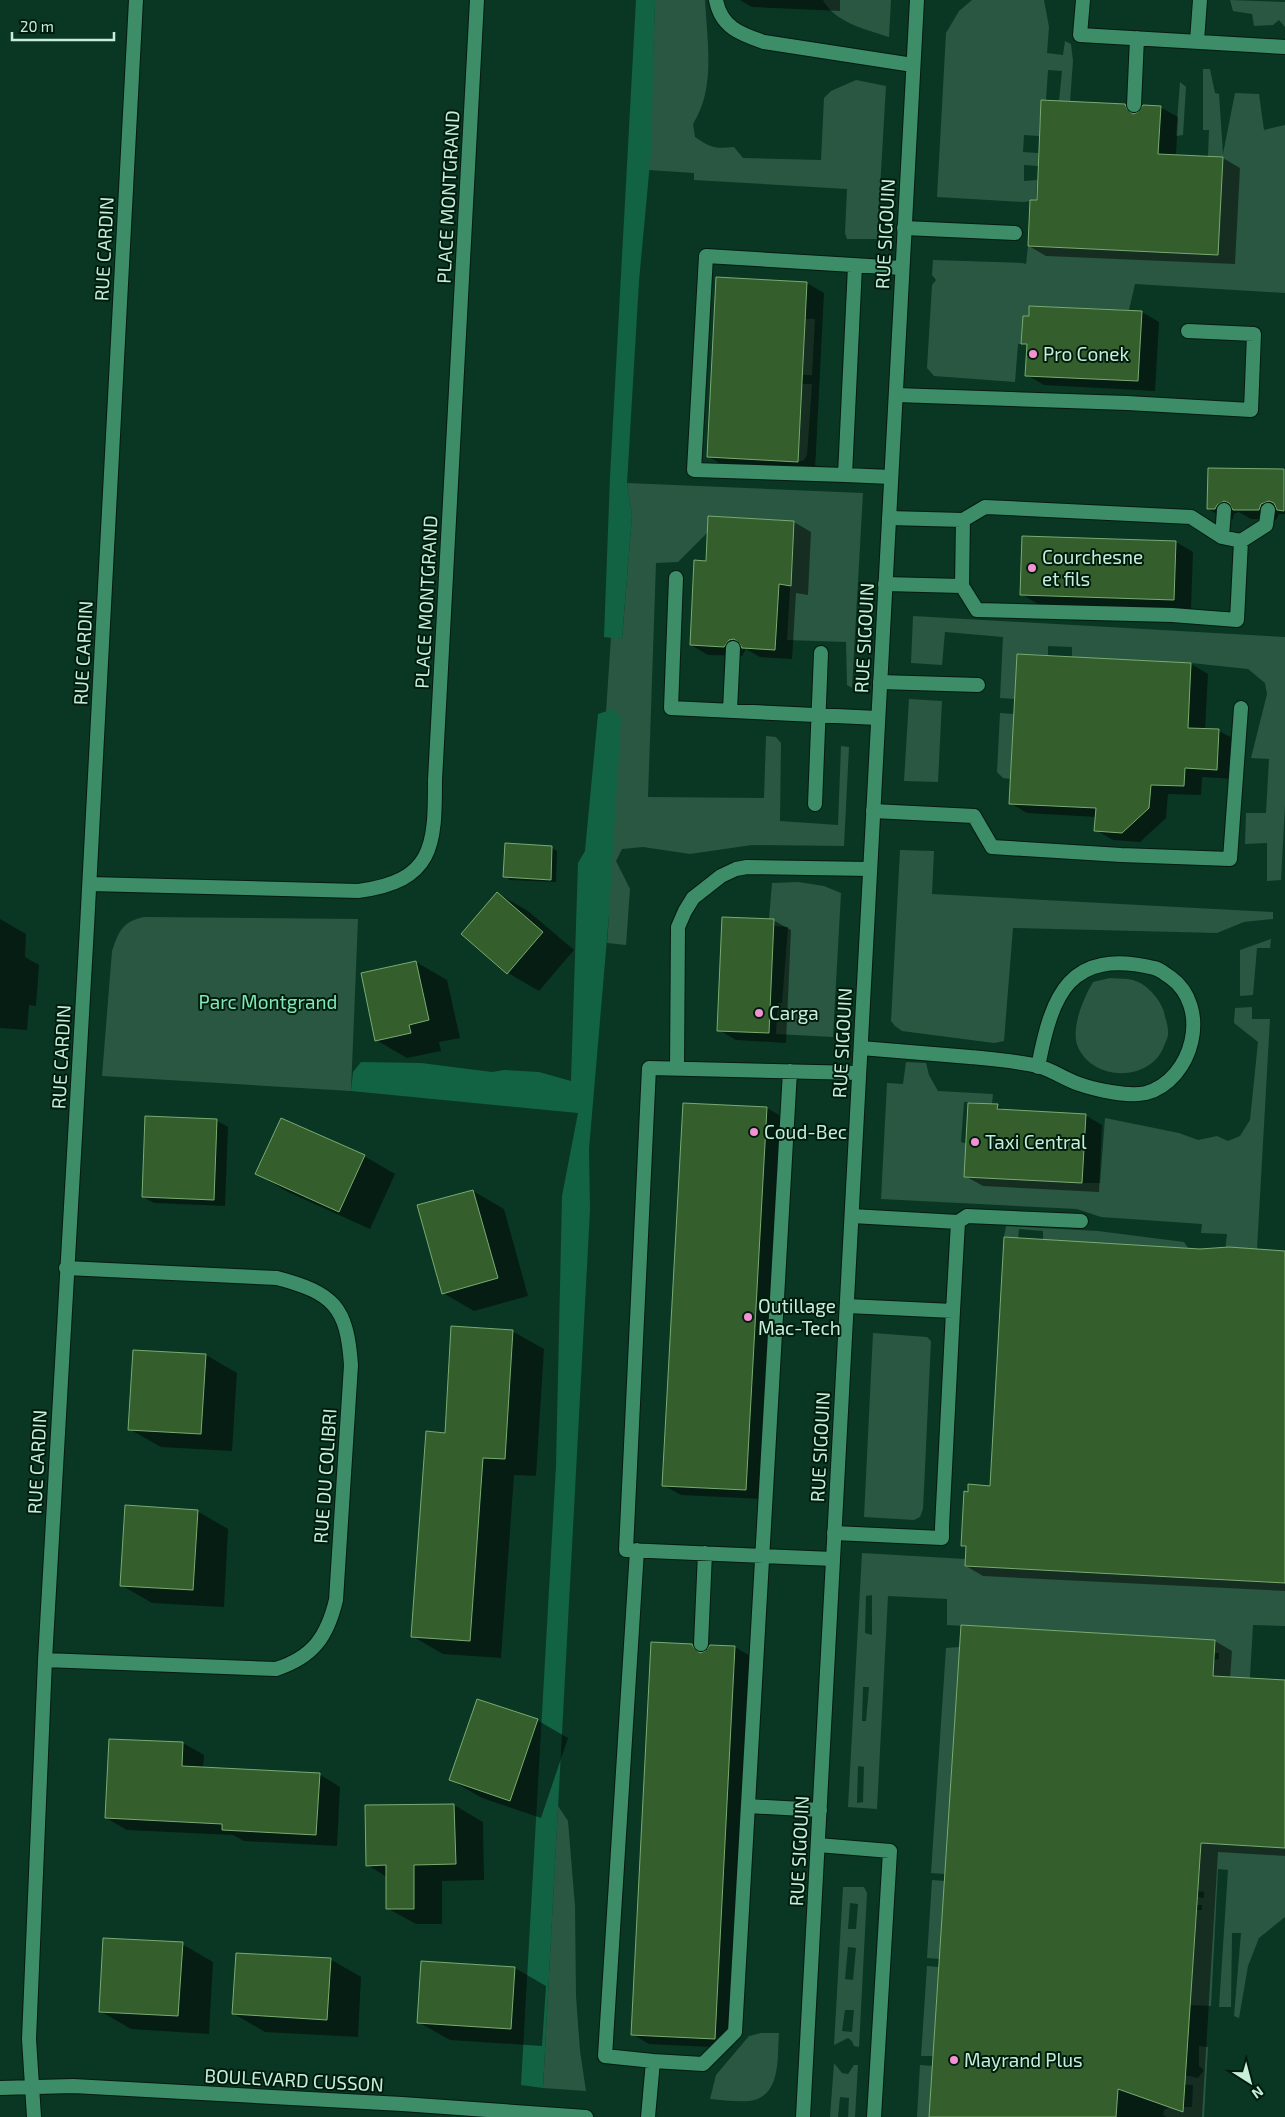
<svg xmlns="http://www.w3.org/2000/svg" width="1285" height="2117" font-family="'Exo 2',sans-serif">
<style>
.green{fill:#2a5741;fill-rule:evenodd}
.forest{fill:#126343}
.shadow{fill:#0007;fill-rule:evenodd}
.building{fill:#345f2d;stroke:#79ab71}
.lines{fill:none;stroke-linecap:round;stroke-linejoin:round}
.service-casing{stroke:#031b10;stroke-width:16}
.minor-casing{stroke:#031b10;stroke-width:16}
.service{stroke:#3d8d68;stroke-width:14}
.minor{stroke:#3d8d68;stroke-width:14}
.poi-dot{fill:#f591d2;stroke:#001c0e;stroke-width:2}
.labels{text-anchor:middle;stroke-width:4;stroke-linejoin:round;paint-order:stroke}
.street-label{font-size:19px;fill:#c7eed8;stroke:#001c0e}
.poi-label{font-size:19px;fill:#c7eed8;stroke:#001c0e;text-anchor:start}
.park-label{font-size:19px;fill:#80e9b6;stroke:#001c0e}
</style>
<rect width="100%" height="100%" fill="#0a3724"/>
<path class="green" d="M655,0H705C707,41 716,88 693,124L695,137C711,148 715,149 734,147L743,158L821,160L824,98L831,91L856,80L886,86L877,239H847L845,233L847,189L694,180V173L649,170Z
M823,0H891L889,37C867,30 834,22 823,0Z
M972,0H1044L1049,27L1047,53L1063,55L1065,41L1071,44L1073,61L1070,102L1059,101L1062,71L1048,70L1046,100H1041L1039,136L1024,135L1023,152L1038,153V166L1024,165V181L1037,180L1036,200L1024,202L937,197L946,33L959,11Z
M1230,0L1285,2V27L1279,20L1273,25L1254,26L1252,14L1233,11Z
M1203,69H1210L1215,93L1219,94L1223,154L1235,93L1259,94L1264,130L1285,125V293L1135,284L1129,310L1029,306V316H1023L1021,344H1018L1015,382L934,376L927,368L932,285L936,280L932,275L933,260L1022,263L1026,264L1028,246L1218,255L1208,156L1209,130H1203Z
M1180,82L1186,87L1183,135L1176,136Z
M805,319H815L812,375H803Z
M802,384H812L807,455L804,460L798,462Z
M627,483L863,493L852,688L847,685L846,642L787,640L794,521L709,516L708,532L678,562L656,563L648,797L764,798L766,736L776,737L781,743L780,821L838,825L841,746L849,747L844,846L752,845L690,854L643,847L622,849L616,861L630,889L626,945L607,943L609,915L606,712L611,637L622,639L632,516Z
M913,616L1285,637V805L1281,880L1267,881V843L1245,844L1246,813H1266L1269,759L1251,758L1267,694L1265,683L1248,669L1191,663L1072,658V647L1048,646V655L1017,654L1015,699L1000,698L1003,637L945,632L942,665L911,663Z
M909,699L942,701L938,782L904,781Z
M1000,713L1014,714L1010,779L1003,778L997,772Z
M900,850L934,851L932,894L1273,912V919L1244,922L1217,933L1013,928L1004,1041L994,1043L902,1031L895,1026L891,1021Z
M798,882L824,886L841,893L833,1037L776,1034L778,1003H782L788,927L774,926V919H769L772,883Z
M144,917L358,919L351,1091L102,1076L112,951C119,931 122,922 144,917Z
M1271,939L1270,948H1257L1253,995L1240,996V950Z
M1110,978C1117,979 1126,978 1133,980C1147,984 1160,999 1164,1012C1165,1018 1168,1025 1168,1031C1169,1036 1166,1041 1164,1046C1151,1082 1093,1082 1078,1047C1070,1029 1084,997 1093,982Z
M1252,1007V1019H1270L1257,1249L1225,1252L1227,1234L1201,1233L1202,1224L1101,1217L1077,1209L881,1199L887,1083L903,1084L906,1062L926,1063L929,1075L938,1091L993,1094L992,1104L964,1102L961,1142L1082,1183H1100L1105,1118L1179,1133L1198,1140L1217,1136L1228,1141L1240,1136L1250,1120L1258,1042L1234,1023L1235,1008Z
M1006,1226L1098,1231L1184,1242L1188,1248L1043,1240V1231L1019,1229L1018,1238L1004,1237Z
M873,1333L927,1337L931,1341L923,1509L920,1517L914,1520L864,1517Z
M862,1553L965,1559V1566L1285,1583V1626L1253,1625L1249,1693L1246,1846L1285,1848V1917L1259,1938L1248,1966L1239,2018L1234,2016L1241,1933H1232L1231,2007H1219L1228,1870L1218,1869L1211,2006L1190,2005L1197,1910H1202V1905H1197L1198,1897L1204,1898V1892L1198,1891L1214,1660L1219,1659V1653H1214L1215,1640L947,1625V1599L888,1596L877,1809L848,1807ZM872,1595V1635L865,1633L866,1596ZM863,1687H869L866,1721H862ZM858,1766L864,1767L863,1802L857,1803Z
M960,1647L945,1874L931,1873L946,1648Z
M558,1806L568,1821L575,1906L576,1996L580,2051L586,2091L543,2088Z
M932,1880L945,1881L940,1959L927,1958Z
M843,1887H864L867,1893L859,2047L854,2046L852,2041L848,2038L834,2045ZM850,1903L858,1904L856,1929H848ZM848,1947L856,1948L853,1980L845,1979ZM845,2010H854L852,2032L842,2031Z
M927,1966L939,1967L933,2056H921Z
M761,2033H779C777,2057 782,2097 749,2101C737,2102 722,2100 710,2099L716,2075L749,2036Z
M1199,2046L1208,2047L1204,2117H1167L1163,2115L1164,2110L1170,2107H1192L1193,2085L1173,2084L1185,2075L1198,2078L1204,2070L1199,2066Z
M834,2063L842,2073L848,2074L854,2065H858L855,2117H848L849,2098L840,2097L838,2117H830Z
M920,2065L933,2066L929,2117H917Z"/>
<path class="forest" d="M636,0H655L651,152L639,281L627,483L632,516L622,639L604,637L610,477Z
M613,709L621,718L609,915L589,1149L590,1210L543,2088L521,2085L556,1466L562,1196L578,1113L351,1091L353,1072L361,1062L421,1063L492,1072L504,1070L539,1072L571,1081L578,863L585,851L598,714Z"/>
<path class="shadow" d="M740,0H840V11L752,7Z
M1125,105L1139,114L1160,107L1178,117L1176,156L1223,158L1240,168L1235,264L1046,256L1029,246L1038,202Z
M717,279L807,283L824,293L815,471L726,467L709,457Z
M1142,312L1159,322L1155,391L1044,385L1027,375L1028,346L1023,343Z
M1284,471L1285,514H1279L1276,520L1251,519L1239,512L1234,514L1233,519H1226L1208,509Z
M710,518L794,522L811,532L808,595L796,593L792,659L760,657L746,649L742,656L708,655L691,645L707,562ZM724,636L743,647V650L723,638Z
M1176,542L1193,552L1191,609L1038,604L1021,594Z
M1191,664L1208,674L1205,730L1219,731L1236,740L1234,779L1202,777L1201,795L1168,794L1166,818L1140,842L1113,840L1096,830V817L1027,813L1010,803Z
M506,845L552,848L557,851L556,882L510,880L504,876Z
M497,893L528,911L574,950L539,991L508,973Z
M0,919L26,934L25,957L39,965L36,1006L29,1005L27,1030L0,1028Z
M773,920L791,930L786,1043L736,1040L719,1030Z
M416,962L447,980L460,1038L439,1042L441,1051L407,1058L376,1040Z
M997,1106L1007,1111L1085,1115L1102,1125L1099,1192L983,1186L965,1176Z
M767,1108L784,1118L763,1499L681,1495L663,1485Z
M217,1121L228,1127L225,1206L154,1203L143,1197Z
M364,1156L395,1174L370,1229L288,1192L257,1174Z
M473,1191L504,1209L528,1296L474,1311L443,1293Z
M1200,1250L1285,1252V1591L983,1576L966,1566L967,1548L963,1546Z
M512,1331L544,1349L536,1476L514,1475L501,1658L443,1654L412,1636L446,1434Z
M206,1355L237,1373L232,1451L161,1447L129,1429Z
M197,1511L228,1529L224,1607L152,1603L121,1585Z
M1215,1641L1232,1651L1230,1678L1285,1682V1856L1218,1852L1202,2117H931Z
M692,1645L706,1653L735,1647L752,1657L732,2048L649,2044L632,2034Z
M537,1720L568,1738L541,1818L482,1798L451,1780Z
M183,1743L204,1755L203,1768L319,1774L340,1787L337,1846L244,1841L233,1835L127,1830L106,1818Z
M454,1805L483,1822L484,1880L442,1881V1924H416L387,1908V1877L367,1865L366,1806Z
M182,1944L213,1962L209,2034L131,2029L100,2011Z
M330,1959L361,1977L358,2037L265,2032L234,2014Z
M515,1968L546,1986L542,2046L450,2040L418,2022Z"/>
<path class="building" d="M1041,100L1125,104L1127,109L1133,114L1138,112L1143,105L1161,106L1158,154L1223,157L1218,255L1028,246L1030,200H1037Z
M716,277L807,282L798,462L707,457Z
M1029,306L1142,311L1138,381L1025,376L1027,344H1021L1023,316H1029Z
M1208,468L1284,469V511L1277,510L1274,503L1269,501L1261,504L1259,510H1233L1229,503L1224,501L1217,505L1215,509H1207Z
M708,516L794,521L791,586L779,584L775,650L742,648L740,644L734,639L729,640L724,647L690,645L694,560L706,561Z
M1022,536L1176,541L1174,600L1020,595Z
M1017,654L1191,663L1188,728L1219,729L1217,770L1185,768L1184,786L1151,785L1149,808L1122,833L1094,831L1096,808L1009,804Z
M505,843L552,846L551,880L503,877Z
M497,892L543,932L507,974L461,934Z
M722,917L774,919L769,1033L717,1031Z
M416,961L429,1020L409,1025L411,1033L375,1041L361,973Z
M683,1103L767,1107L746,1490L662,1486Z
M968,1103L998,1104L997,1109L1086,1114L1082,1183L964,1177Z
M145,1116L217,1119L214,1200L142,1197Z
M281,1118L365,1155L339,1212L255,1174Z
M473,1190L498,1278L442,1294L417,1205Z
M1004,1237L1200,1249L1229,1247L1285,1251V1583L965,1566L966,1546H961L964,1491L968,1492V1484L990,1486Z
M451,1326L513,1330L505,1459L483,1458L470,1641L411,1637L426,1431L445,1433Z
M133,1350L206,1354L201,1434L128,1430Z
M125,1505L198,1510L193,1590L120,1586Z
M961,1625L1215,1640L1213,1676L1285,1680V1848L1201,1843L1183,2112L1118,2089L1116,2117H929Z
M651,1642L692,1644L694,1648L700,1653L705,1651L710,1645L735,1646L715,2039L631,2035Z
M477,1699L538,1719L510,1801L449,1780Z
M109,1739L183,1742L182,1766L320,1773L316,1835L222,1830V1824L105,1818Z
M454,1804L456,1864L414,1865V1909H386V1865L366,1866L365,1805Z
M103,1938L183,1942L178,2016L99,2012Z
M236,1953L331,1958L327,2020L232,2014Z
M421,1961L515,1967L511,2029L417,2023Z"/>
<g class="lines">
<g class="service-casing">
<path id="service" d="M716,0C721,27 740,34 764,42L913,65
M1083,0L1080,35L1285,47
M1197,41L1200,0
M1134,105L1137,38
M904,228L1015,233
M855,266L845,475L891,477
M896,395L1127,403L1251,410L1254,334L1188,331
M845,475L694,470L706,256L902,268
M1222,537L1224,510
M1241,541L1266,525L1268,510
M676,578L671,708L878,718
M885,584L962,586L963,520L889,518
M962,586L977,610L1172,615L1237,620L1241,541L1222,537L1191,517L985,507L963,520
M880,682L978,685
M730,710L733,648
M815,804L821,653
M873,811L974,816L992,847L1121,855L1230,859L1241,708
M861,1048C897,1051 934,1054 970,1057C992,1059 1016,1061 1038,1066C1052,1070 1065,1079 1079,1084C1096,1090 1129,1097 1146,1093C1193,1080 1212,1007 1170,977C1165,974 1160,969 1154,968C1069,948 1052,994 1038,1067
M677,1068L678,927L685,911L693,898L721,876L736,869L747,867L870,869
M852,1216L958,1222L953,1311
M958,1222L967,1216L1081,1221
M834,1533L942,1538V1527L953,1311L847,1306
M637,1550L605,2056L653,2061
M833,1559L626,1550L649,1068L859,1073
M701,1644L705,1553
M748,1806L820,1810
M818,1845L890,1851L874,2117
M648,2117L653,2061L703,2064L735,2032L790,1071"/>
</g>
<g class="minor-casing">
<path id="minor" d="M90,884L358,891C434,881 435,846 435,780L477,0
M45,1660L276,1669C313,1657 327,1637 336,1600L351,1365C347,1307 334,1293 277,1278L66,1268
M0,2088L73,2086L402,2104L586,2117
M34,2117L29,2039L45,1660L87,927L136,0
M803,2117L917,0"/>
</g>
<use href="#service" class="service"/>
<use href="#minor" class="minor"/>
</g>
<g class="poi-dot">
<circle cx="1033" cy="354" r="5"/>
<circle cx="1032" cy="568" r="5"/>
<circle cx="759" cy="1013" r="5"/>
<circle cx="754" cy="1132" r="5"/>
<circle cx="975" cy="1142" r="5"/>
<circle cx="748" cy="1317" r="5"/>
<circle cx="954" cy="2060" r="5"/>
</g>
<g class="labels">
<g class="street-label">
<text transform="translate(448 197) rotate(-87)" y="7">PLACE MONTGRAND</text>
<text transform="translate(885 234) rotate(-87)" y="7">RUE SIGOUIN</text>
<text transform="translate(104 249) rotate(-87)" y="7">RUE CARDIN</text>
<text transform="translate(426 602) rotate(-87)" y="7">PLACE MONTGRAND</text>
<text transform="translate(864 638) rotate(-87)" y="7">RUE SIGOUIN</text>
<text transform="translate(83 653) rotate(-87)" y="7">RUE CARDIN</text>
<text transform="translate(842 1043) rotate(-87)" y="7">RUE SIGOUIN</text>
<text transform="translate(61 1057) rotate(-87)" y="7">RUE CARDIN</text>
<text transform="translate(820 1447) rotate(-87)" y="7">RUE SIGOUIN</text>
<text transform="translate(37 1462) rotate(-87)" y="7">RUE CARDIN</text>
<text transform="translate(325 1476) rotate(-86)" y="7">RUE DU COLIBRI</text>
<text transform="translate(799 1851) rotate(-87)" y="7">RUE SIGOUIN</text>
<text transform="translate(294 2080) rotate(3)" y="7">BOULEVARD CUSSON</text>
</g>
<g class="poi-label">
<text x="1043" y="361">Pro Conek</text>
<text x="1042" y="564">Courchesne<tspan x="1042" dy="22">et fils</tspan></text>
<text x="769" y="1020">Carga</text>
<text x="764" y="1139">Coud-Bec</text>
<text x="985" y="1149">Taxi Central</text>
<text x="758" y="1313">Outillage<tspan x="758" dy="22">Mac-Tech</tspan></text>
<text x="964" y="2067">Mayrand Plus</text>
</g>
<g class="park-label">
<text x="268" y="1009">Parc Montgrand</text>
</g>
</g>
<g transform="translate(1250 2082) rotate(144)" stroke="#001c0e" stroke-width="4" paint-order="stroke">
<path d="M0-4L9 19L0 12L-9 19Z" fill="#c7eed8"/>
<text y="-8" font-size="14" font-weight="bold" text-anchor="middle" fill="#c7eed8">N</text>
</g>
<path d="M12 32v8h102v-8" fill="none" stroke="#c7eed8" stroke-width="2.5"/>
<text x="20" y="32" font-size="15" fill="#c7eed8" stroke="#001c0e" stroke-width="4" paint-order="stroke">20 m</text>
</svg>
